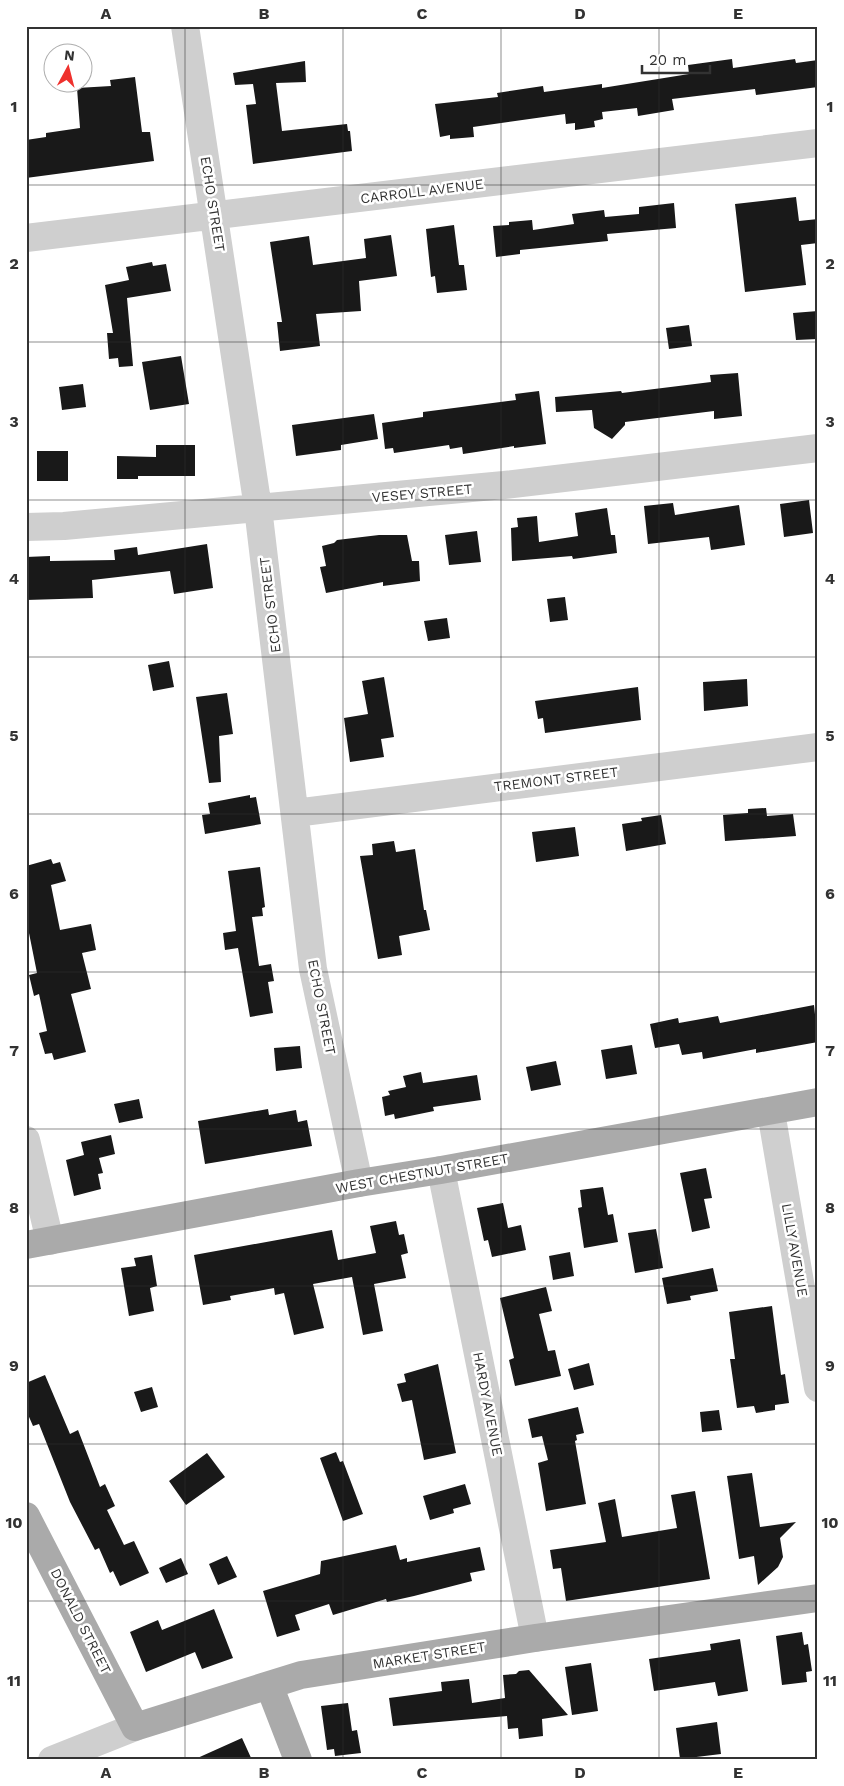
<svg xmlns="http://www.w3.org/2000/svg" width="844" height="1786" font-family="'Work Sans',sans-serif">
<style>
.building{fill:#191919}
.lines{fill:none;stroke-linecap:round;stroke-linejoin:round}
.minor{stroke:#cfcfcf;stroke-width:28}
.major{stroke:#aaa;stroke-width:28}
.grid{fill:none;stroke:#323232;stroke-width:1;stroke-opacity:0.55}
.labels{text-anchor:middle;stroke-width:5;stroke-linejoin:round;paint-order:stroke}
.street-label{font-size:14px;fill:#323232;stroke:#fff}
.neatline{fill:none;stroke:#323232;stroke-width:2}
.grid-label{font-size:16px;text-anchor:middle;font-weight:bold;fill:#323232}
</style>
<rect width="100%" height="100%" fill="#fff"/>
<path class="building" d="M732,59L733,68L795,59L796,63L818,60V87L756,95L755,89L672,99L674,110L638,116L637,108L602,112L603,119L594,121L595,127L575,130V123L566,124L565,114L473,127L474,137L450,139V135L440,137L435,104L498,97L497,93L543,86L544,92L602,84V88L689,74L688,65Z
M305,61L306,82L276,83L282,131L347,124L348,131H350L352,151L253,164L246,105L256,104L253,84L235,85L233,73Z
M135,77L142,132H150L154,161L26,178V140L46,137V133L80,128L77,88L111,86L110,80Z
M796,197L799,221L818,219V243L801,245L806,285L745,292L735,204Z
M674,203L676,228L607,234L608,241L520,250V254L496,257L493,226L509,225V222L532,220L533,230L574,224L572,214L604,210L605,217L639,214V207Z
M454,225L459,265H464L467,290L437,293L435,276L431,277L426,229Z
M391,235L397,276L359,281L361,311L316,314L320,346L280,351L277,322H282L270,242L309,236L313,265L366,258L364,239Z
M152,262L153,266L166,264L171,291L127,298L133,366L119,367L118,358L109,359L107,333H113L105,285L129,280L126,267Z
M818,311V339L796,340L793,313Z
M689,325L692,346L669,349L666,328Z
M181,356L189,404L150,410L142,362Z
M738,373L742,416L714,419V411L625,422V425L612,439L594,428L592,410L556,412L555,397L621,391L622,393L711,382L710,375Z
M83,384L86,407L62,410L59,387Z
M539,391L546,444L514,448V446L463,454L462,447L450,449L449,445L394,453L393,448L385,449L382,423L423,417V412L516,400L515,394Z
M374,414L378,439L341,445V450L296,456L292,425Z
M156,445H195V476H138V479H117V456L156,457Z
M37,451H68V481H37Z
M809,500L813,533L784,537L780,504Z
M673,503L675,515L739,505L745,545L711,550L709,537L648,544L644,506Z
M607,508L611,535H615L617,553L573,559L572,556L512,561L511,528L518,527L517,518L537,516L539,542L578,536L575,513Z
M477,531L481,562L449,565L445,535Z
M379,535H407L412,561H419L420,581L383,586V582L326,593L320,567L326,566L322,546L334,543L337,540Z
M207,544L213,588L174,594L170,571L92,580L93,598L26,600V557L50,556V561L115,560L114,550L137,547L138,555Z
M565,597L568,620L550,622L547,599Z
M447,618L450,638L428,641L424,621Z
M169,661L174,687L153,691L148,665Z
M384,677L394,737L381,739L384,757L350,762L344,718L368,714L362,681Z
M747,679L748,706L704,711L703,682Z
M638,687L641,720L545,733L543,718L538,719L535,701Z
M227,693L233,734L219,736L221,782L209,783L196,697Z
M250,795V798L256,797L261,824L205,834L202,815L210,814L208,803Z
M766,808L767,816L793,814L796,836L725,841L723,815L748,813V809Z
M661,815L666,844L626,851L622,824L642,821L641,818Z
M575,827L579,856L536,862L532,832Z
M394,841L396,852L415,849L424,910H426L430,930L399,936L402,955L378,959L360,856L373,855L372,844Z
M51,859L53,864L60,862L66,881L51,885L60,930L91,924L96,950L82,953L91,989L71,994L86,1052L54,1060L52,1053L45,1054L39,1033L47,1031L39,994L34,996L29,975L37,973L26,918V866Z
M260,867L265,907L262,908L263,916L252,917L259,966L271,964L274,981L268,982L273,1013L250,1017L238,948L225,950L223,933L236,931L228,871Z
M814,1005L818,1042L756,1053V1049L703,1059L702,1052L682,1055L679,1044L655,1048L650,1024L678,1018L679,1023L718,1016L720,1023Z
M632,1045L637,1074L606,1079L601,1050Z
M300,1046L302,1068L276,1071L274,1048Z
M556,1061L561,1085L531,1091L526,1067Z
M421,1072L423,1083L477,1075L481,1100L433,1107L434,1111L395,1119L394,1114L385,1116L382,1097L390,1095L388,1091L406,1087L403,1076Z
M139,1099L143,1118L119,1123L114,1104Z
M268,1109L269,1115L296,1110L298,1122L307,1120L312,1146L205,1164L198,1121Z
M111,1135L115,1154L99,1158L103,1173L98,1174L101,1189L74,1196L66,1160L84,1155L81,1142Z
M706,1168L712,1198L704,1199L710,1228L692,1232L680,1173Z
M603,1187L608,1215L613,1214L618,1242L584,1248L578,1208L582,1207L580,1190Z
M503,1203L508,1228L521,1225L526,1250L492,1257L488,1240L484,1241L477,1208Z
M396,1221L399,1235L404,1234L408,1253L401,1255L406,1278L374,1284L383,1331L363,1335L352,1277L313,1284L324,1328L294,1335L284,1293L275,1295L274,1288L230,1296L231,1300L203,1305L194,1255L332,1230L338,1260L376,1253L370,1226Z
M656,1229L663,1268L635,1273L628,1233Z
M570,1252L574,1276L553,1280L549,1256Z
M152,1255L157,1286L150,1288L154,1311L129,1316L121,1268L136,1266L134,1258Z
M713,1268L718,1291L690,1296L691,1300L667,1304L662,1278Z
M546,1287L552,1311L539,1314L548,1351L555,1350L561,1376L515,1386L509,1360L514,1358L500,1298Z
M772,1306L781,1375L785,1374L789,1403L775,1405V1410L756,1413L754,1406L737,1408L730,1359H735L729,1312Z
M589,1363L594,1385L574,1390L568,1369Z
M438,1364L456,1453L424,1460L412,1400L402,1402L397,1384L406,1382L404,1374Z
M45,1375L70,1434L78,1430L100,1487L105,1484L115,1506L107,1510L124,1545L134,1541L149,1573L120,1586L113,1571L110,1573L99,1548L95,1550L70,1502L39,1424L33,1426L26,1410V1383Z
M152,1387L158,1407L141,1412L134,1392Z
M578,1407L584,1433L576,1435L577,1440L575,1441L586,1504L546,1511L538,1463L548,1460L542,1436L532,1438L528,1419Z
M719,1410L722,1430L702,1432L700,1412Z
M336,1452L340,1462L343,1461L363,1514L343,1521L320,1458Z
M207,1453L225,1477L186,1505L169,1481Z
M752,1473L760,1527L796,1522L780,1538L783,1557L778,1567L758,1585L754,1556L739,1559L727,1476Z
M465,1484L471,1504L453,1509L454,1513L430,1520L423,1496Z
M695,1491L710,1579L566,1601L561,1568L553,1569L550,1550L606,1542L598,1503L615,1499L622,1537L677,1528L671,1495Z
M396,1545L400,1560L407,1558V1562L480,1547L485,1570L470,1573L472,1581L414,1596L387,1602L386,1599L333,1615L329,1604L295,1615L300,1630L277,1637L263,1591L320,1574L321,1561Z
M227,1556L237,1577L218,1585L209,1564Z
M181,1558L188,1574L166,1583L159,1568Z
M214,1609L233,1658L202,1669L195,1652L146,1672L130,1632L158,1620L162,1630Z
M802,1632L804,1645L808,1644L812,1671L806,1672L807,1682L782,1685L776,1636Z
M740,1639L748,1691L718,1696L715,1682L654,1691L649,1659L711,1650L710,1644Z
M591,1663L598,1711L572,1715L565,1667Z
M529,1670L568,1715L542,1719L543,1736L519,1739L518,1728L508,1729L507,1716L393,1726L389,1698L442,1691L441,1682L469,1679L472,1703L505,1698L503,1675L516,1674L519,1671Z
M348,1703L352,1731L357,1730L361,1753L335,1756L334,1749L327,1750L321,1706Z
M717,1722L721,1754L680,1759L676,1728Z
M242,1738L252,1760H193Z"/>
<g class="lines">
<path class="minor" d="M185,26L258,508L313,969L359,1183
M26,238L818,143
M26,527L64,526L504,485L818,448
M295,813L818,747
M771,1112L818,1388
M26,1140L50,1241
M441,1170L535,1638
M52,1760L135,1727"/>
<path class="major" d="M26,1245L359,1183L441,1170L818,1102
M26,1516L135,1727L301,1675L535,1638L818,1598
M269,1685L298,1760"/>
</g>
<path class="grid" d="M185,26V1760M343,26V1760M501,26V1760M659,26V1760M26,185H818M26,342H818M26,500H818M26,657H818M26,814H818M26,972H818M26,1129H818M26,1286H818M26,1444H818M26,1601H818"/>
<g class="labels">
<g class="street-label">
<text transform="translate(422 191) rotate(-7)" y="5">CARROLL AVENUE</text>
<text transform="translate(213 204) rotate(81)" y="5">ECHO STREET</text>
<text transform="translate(422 493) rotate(-5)" y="5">VESEY STREET</text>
<text transform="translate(270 605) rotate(-97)" y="5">ECHO STREET</text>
<text transform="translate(556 779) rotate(-7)" y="5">TREMONT STREET</text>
<text transform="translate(322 1007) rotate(79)" y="5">ECHO STREET</text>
<text transform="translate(422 1173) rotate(-10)" y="5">WEST CHESTNUT STREET</text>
<text transform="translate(795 1250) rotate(80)" y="5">LILLY AVENUE</text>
<text transform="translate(488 1404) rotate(79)" y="5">HARDY AVENUE</text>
<text transform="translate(81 1621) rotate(63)" y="5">DONALD STREET</text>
<text transform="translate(429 1655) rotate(-9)" y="5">MARKET STREET</text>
</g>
</g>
<rect width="844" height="1786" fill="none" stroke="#ffffff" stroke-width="55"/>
<g transform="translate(68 68) rotate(7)"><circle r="24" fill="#ffffff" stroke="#adadad"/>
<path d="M0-4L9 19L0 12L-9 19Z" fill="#ef312d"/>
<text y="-8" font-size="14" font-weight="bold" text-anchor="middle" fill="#323232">N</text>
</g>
<path d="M642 65v8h68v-8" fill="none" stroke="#323232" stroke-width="2.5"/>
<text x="649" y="65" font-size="15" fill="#323232" stroke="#ffffff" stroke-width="4" paint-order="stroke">20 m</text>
<rect x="28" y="28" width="788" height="1730" class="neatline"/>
<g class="grid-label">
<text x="106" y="19">A</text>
<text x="264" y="19">B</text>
<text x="422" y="19">C</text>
<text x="580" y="19">D</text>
<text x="738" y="19">E</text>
<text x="14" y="112">1</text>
<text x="830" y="112">1</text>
<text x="14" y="269">2</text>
<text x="830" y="269">2</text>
<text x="14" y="427">3</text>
<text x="830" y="427">3</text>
<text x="14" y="584">4</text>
<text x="830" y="584">4</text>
<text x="14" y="741">5</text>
<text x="830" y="741">5</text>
<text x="14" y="899">6</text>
<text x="830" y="899">6</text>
<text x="14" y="1056">7</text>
<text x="830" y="1056">7</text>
<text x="14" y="1213">8</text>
<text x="830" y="1213">8</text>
<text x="14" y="1371">9</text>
<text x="830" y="1371">9</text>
<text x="14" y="1528">10</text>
<text x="830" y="1528">10</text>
<text x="14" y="1686">11</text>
<text x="830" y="1686">11</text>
<text x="106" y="1778">A</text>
<text x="264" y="1778">B</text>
<text x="422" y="1778">C</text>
<text x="580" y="1778">D</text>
<text x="738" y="1778">E</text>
</g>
</svg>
